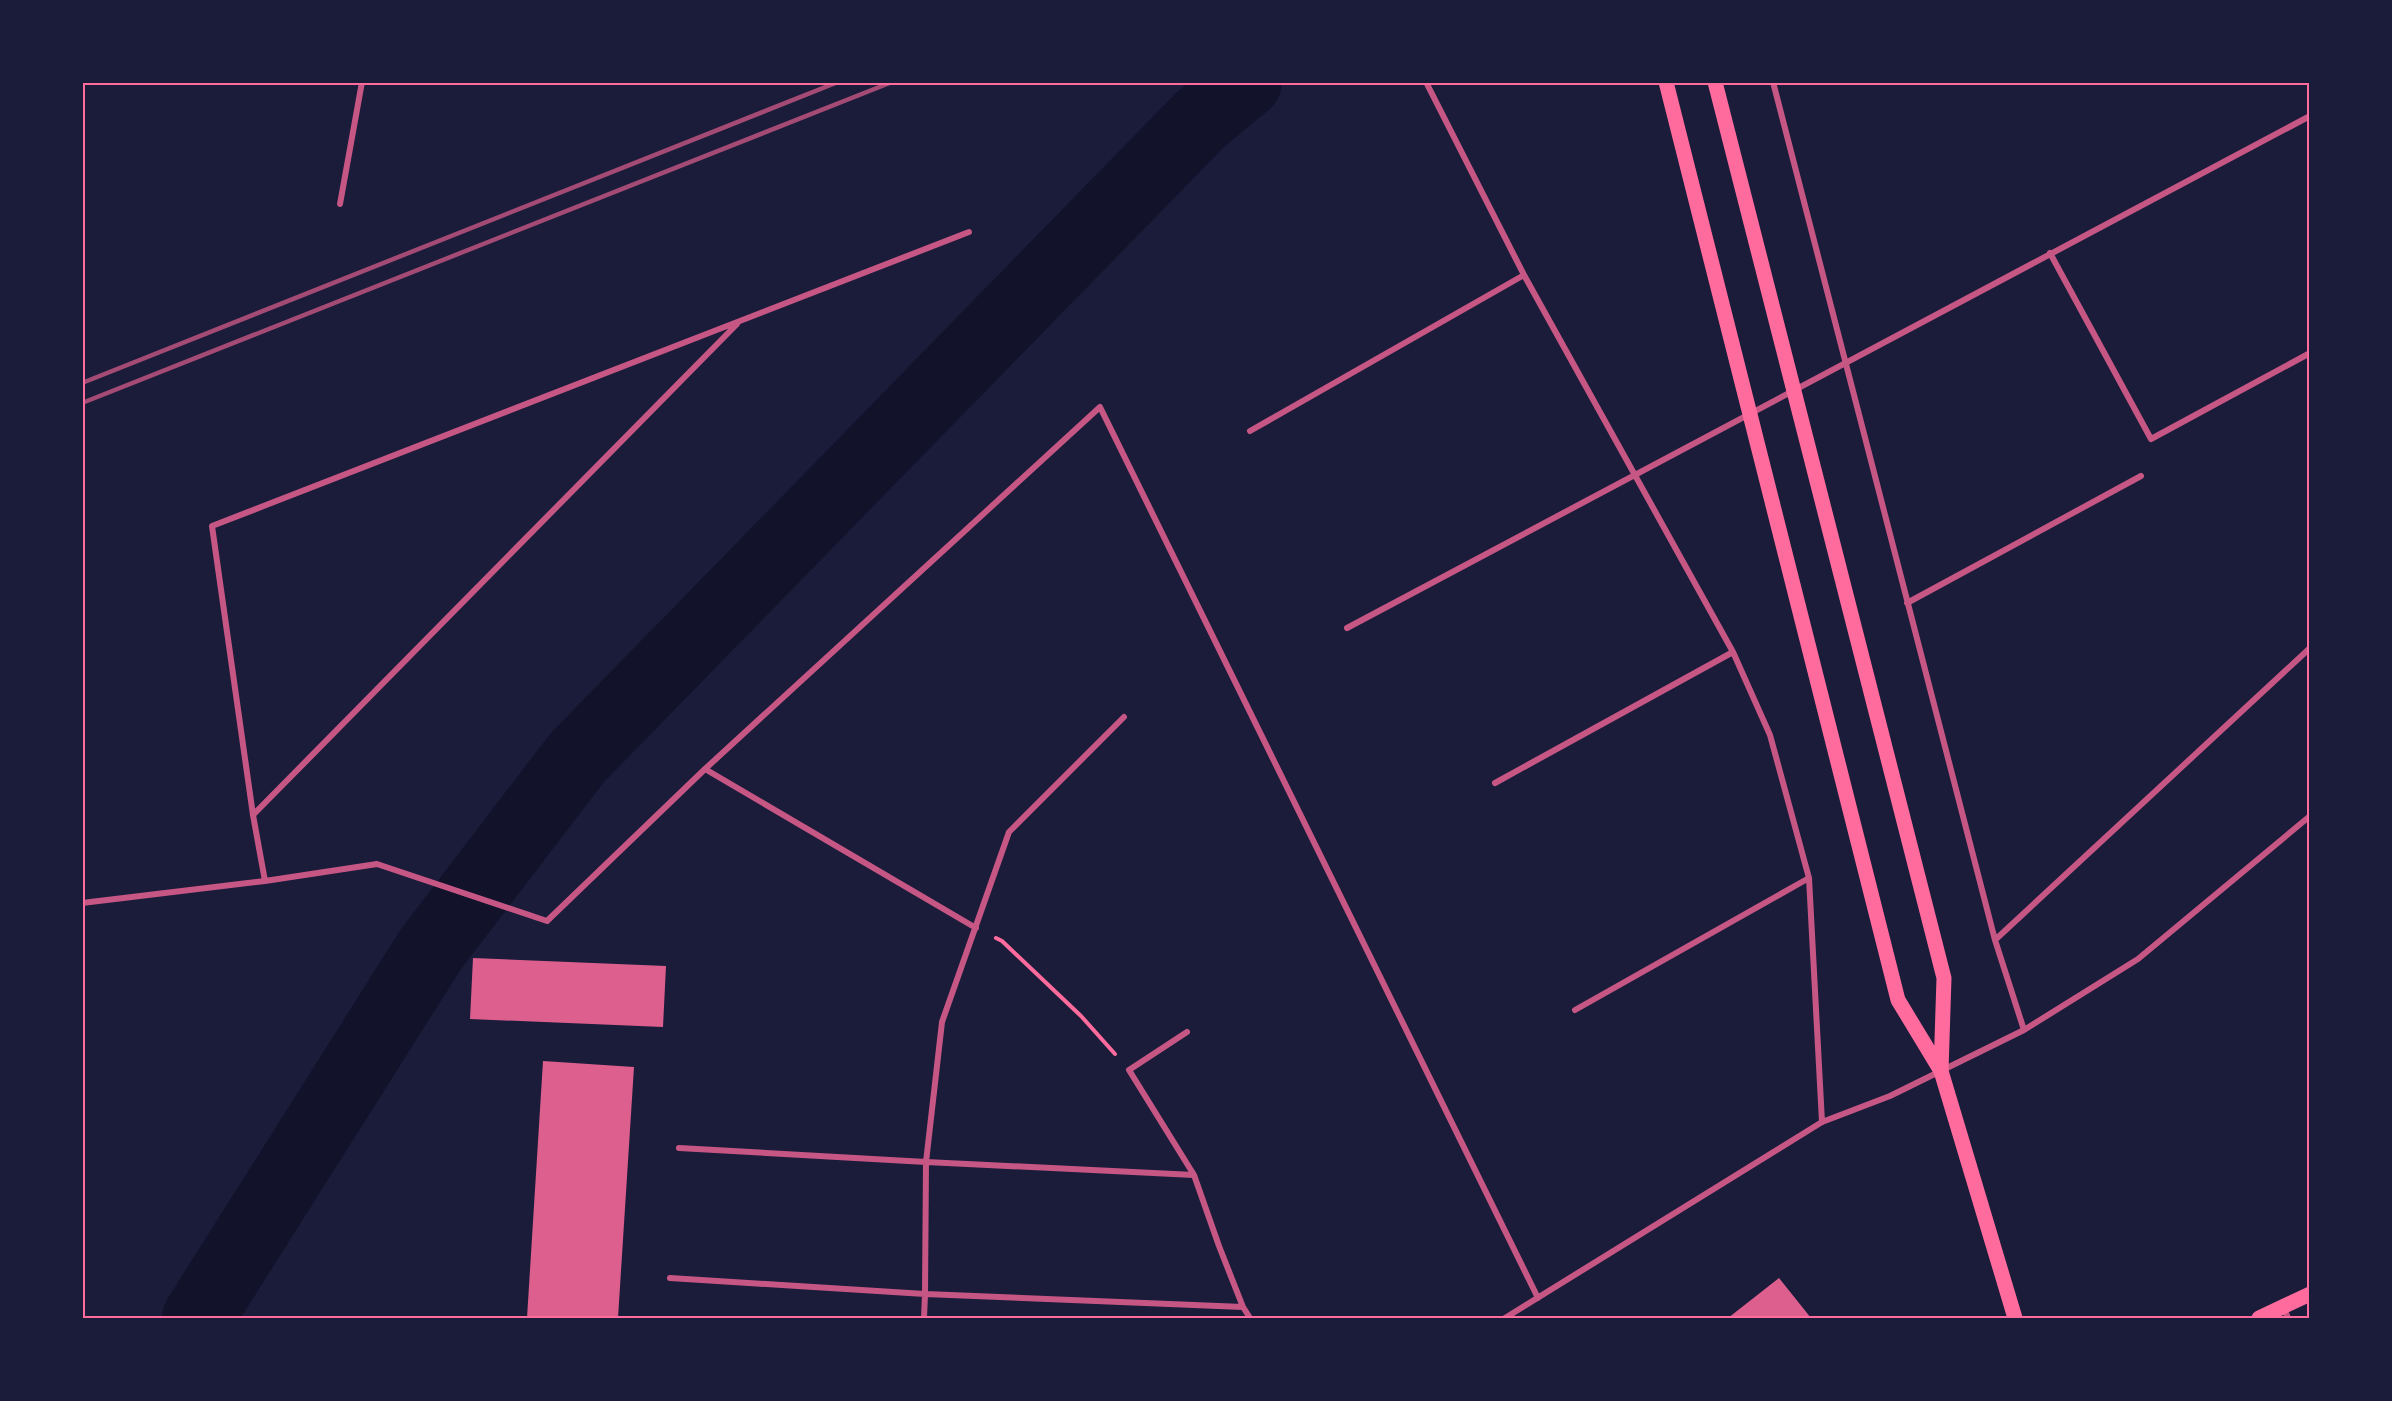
<svg xmlns="http://www.w3.org/2000/svg" width="2392" height="1401" font-family="'Work Sans',sans-serif">
<style>
.lines{fill:none;stroke-linecap:round;stroke-linejoin:round}
.river{stroke:#12122b;stroke-width:72}
.building{fill:#dd5f8e}
.path{stroke:#ff6b9d;stroke-width:4}
.minor{stroke:#c65784;stroke-width:6}
.primary{stroke:#ff6b9d;stroke-width:15}
.rail{stroke:#a44b75;stroke-width:4.5}
.neatline{fill:none;stroke:#ff6b9d;stroke-width:2}
</style>
<rect width="100%" height="100%" fill="#1b1b3a"/>
<g class="lines">
<path class="river" d="M198,1318L431,949L577,758L1201,119L1246,82"/>
</g>
<path class="building" d="M473,958L666,966L663,1027L470,1019Z
M543,1061L634,1067L618,1318H527Z
M1779,1278L1811,1318H1728Z"/>
<g class="lines">
<path class="path" d="M996,938L1002,941L1081,1016L1115,1054"/>
<path class="minor" d="M1426,82L1524,275L1733,652L1770,735L1809,878L1822,1122
M1773,82L1995,940
M340,204L362,82
M2050,253L2151,439L2310,353
M1250,431L1524,275
M1907,603L2141,476
M1347,628L2310,116
M1124,717L1009,832L942,1022L926,1162L1194,1175L1219,1246L1243,1307
M705,769L976,928
M1495,783L1733,652
M253,815L737,324
M265,881L253,815L212,526L969,232
M82,903L265,881L377,864L547,921L705,769L1100,407L1538,1298
M1575,1010L1809,878
M2024,1030L1995,940L2310,648
M1187,1032L1129,1070L1194,1175
M670,1278L925,1294L926,1162L679,1148
M2283,1306L2288,1318
M924,1318L925,1294L1243,1307L1250,1318
M1505,1318L1822,1122L1890,1096L2024,1030L2138,959L2310,816"/>
<path class="primary" d="M1666,82L1898,1000L1941,1071L2015,1318
M1715,82L1944,978L1941,1071
M2259,1318L2310,1294"/>
<path class="rail" d="M82,383L838,82
M82,403L892,82"/>
</g>
<rect width="2392" height="1401" fill="none" stroke="#1b1b3a" stroke-width="168"/>
<rect x="84" y="84" width="2224" height="1233" class="neatline"/>
</svg>
